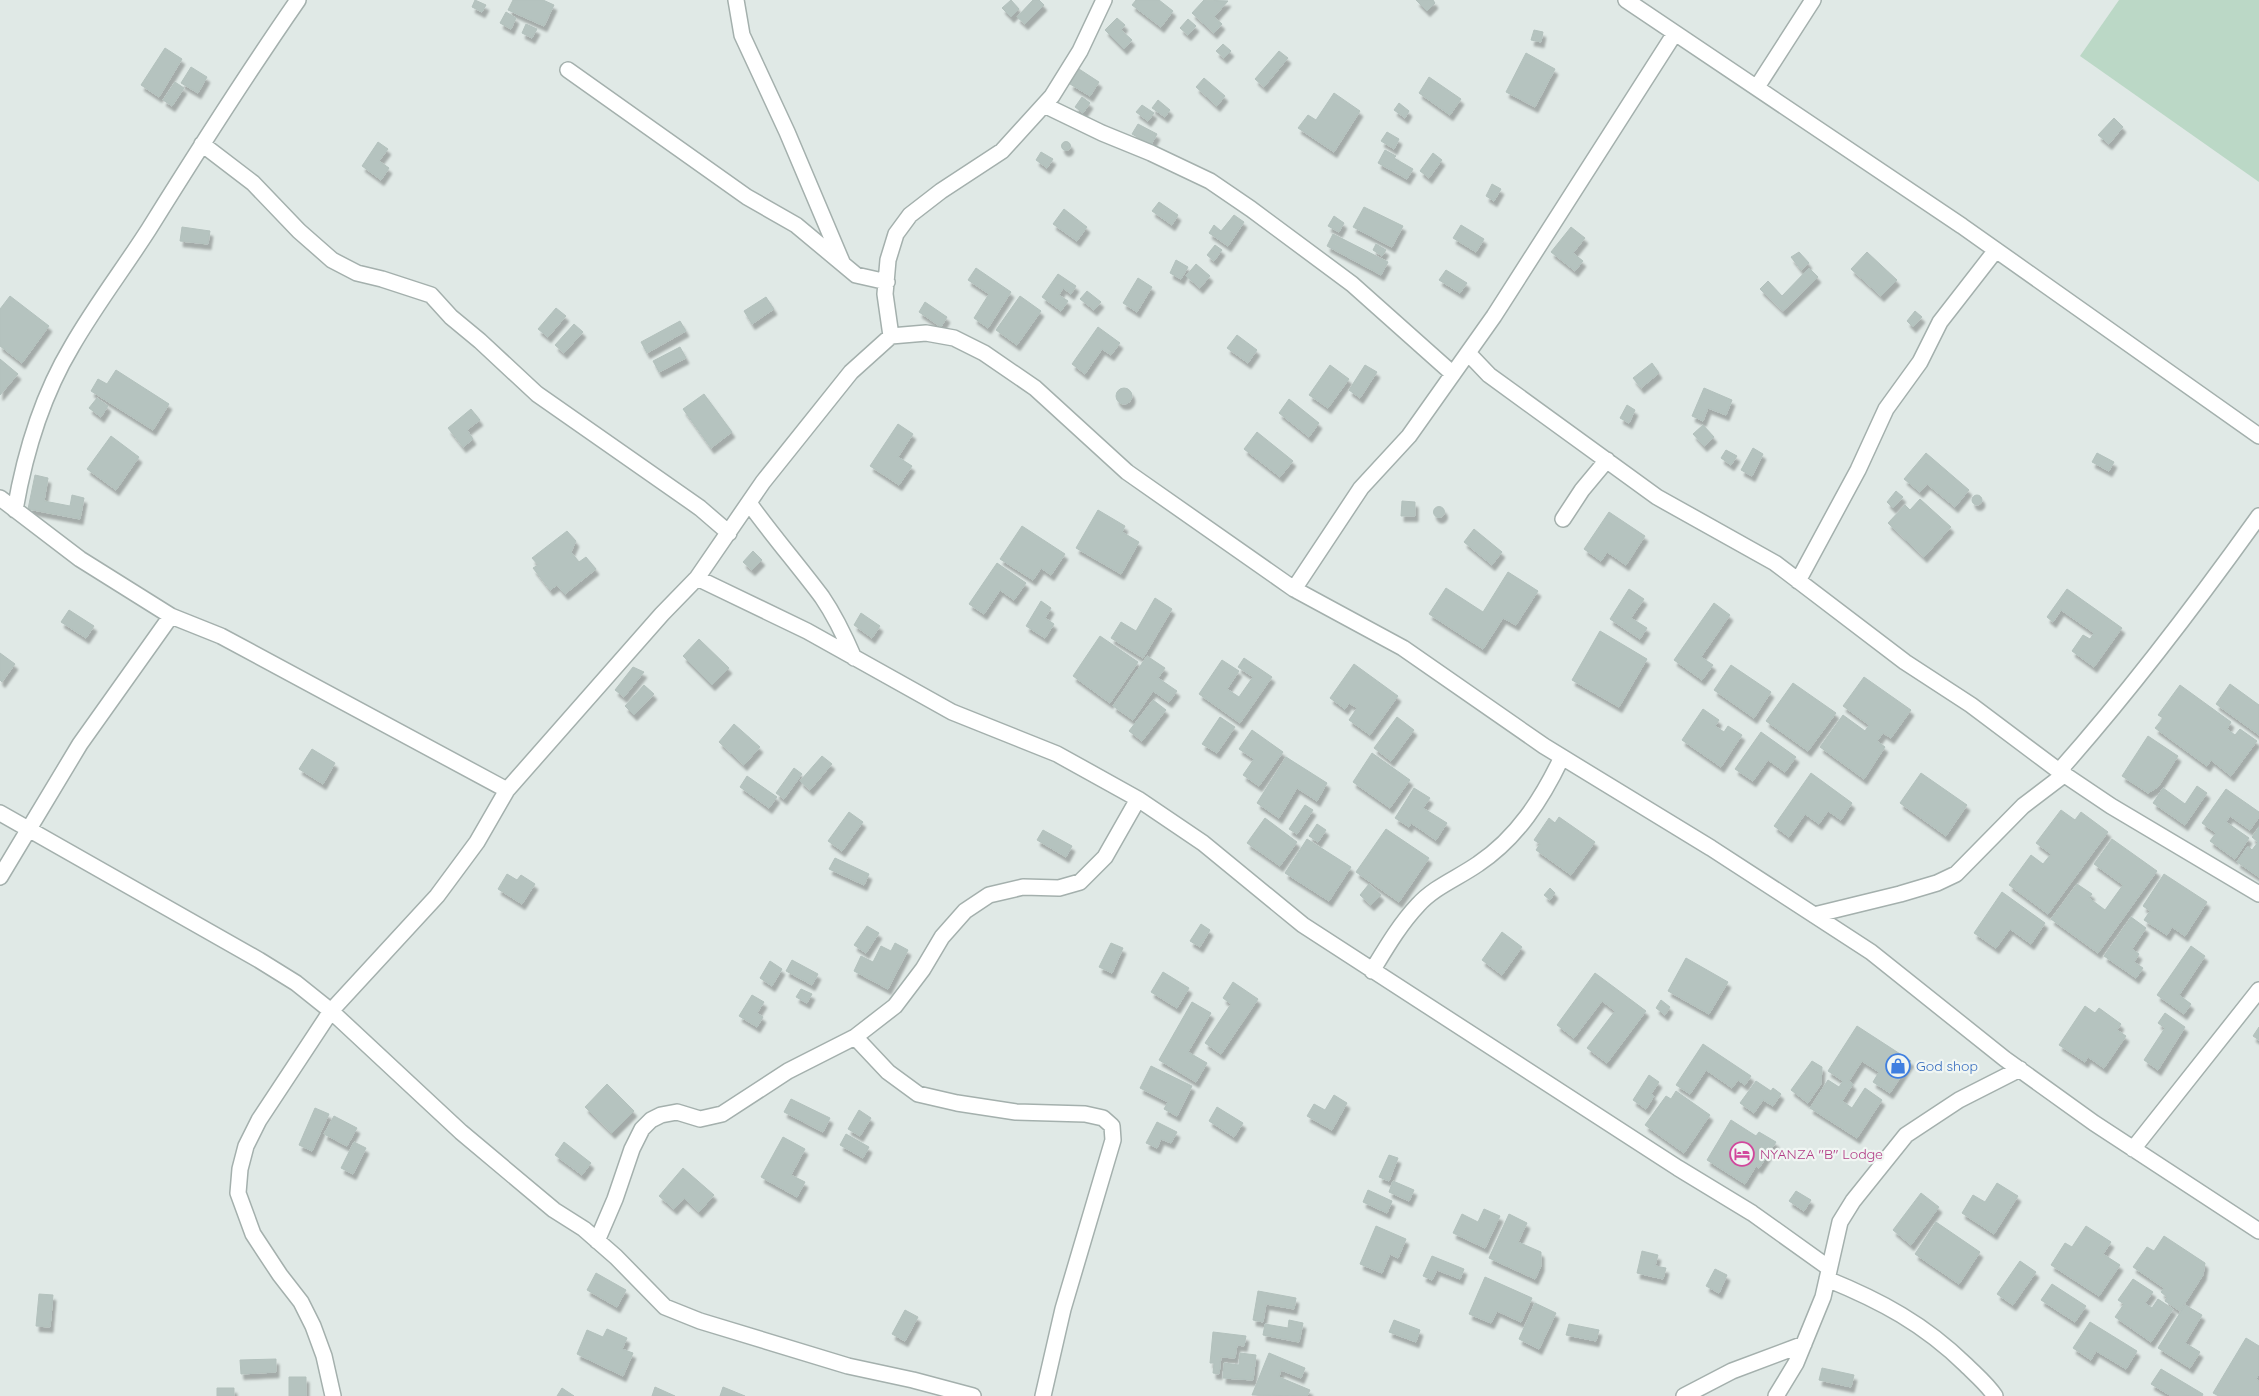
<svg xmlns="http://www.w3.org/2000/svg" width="2259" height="1396" font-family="Quicksand,sans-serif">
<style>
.grass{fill:#bbd8c6}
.building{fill:#b5c3bf;stroke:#b3c1bd;filter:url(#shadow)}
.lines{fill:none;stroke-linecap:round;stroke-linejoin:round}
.minor-casing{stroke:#a4b0ad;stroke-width:18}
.minor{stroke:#fff;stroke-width:15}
.labels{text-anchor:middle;stroke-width:4.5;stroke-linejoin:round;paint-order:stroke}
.shop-label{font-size:14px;fill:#366cbe;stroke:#f0f6f3;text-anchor:start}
.hotel-label{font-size:14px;fill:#b23c85;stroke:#f0f6f3;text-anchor:start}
</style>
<defs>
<filter id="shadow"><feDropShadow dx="3" dy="5.5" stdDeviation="1" flood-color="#0004"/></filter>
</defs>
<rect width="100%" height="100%" fill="#e0e9e6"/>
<path class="grass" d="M2119,0H2259V182L2080,56Z"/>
<path class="building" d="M475,0L486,5L482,12L472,7Z
M513,0H543L554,5L544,26L508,10Z
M1011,0L1019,9L1011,17L1002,8Z
M1033,0H1039L1044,5L1025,24L1017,17Z
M1136,0H1159L1173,11L1161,27L1132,5Z
M1204,0L1228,1L1214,17L1222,24L1214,33L1192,13Z
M1416,0H1433L1435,3L1427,11Z
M506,12L516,18L511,29L500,23Z
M1117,18L1125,25L1121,30L1132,40L1124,49L1105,30Z
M1188,19L1196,26L1188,35L1180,28Z
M526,24L537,29L532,38L522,33Z
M1534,30L1543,32L1541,42L1531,40Z
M1223,44L1231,51L1224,58L1216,51Z
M165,48L182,59L159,97L141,85Z
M1279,51L1288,58L1264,87L1255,79Z
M1526,53L1555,69L1535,107L1506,92Z
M191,67L207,77L198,93L181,83Z
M1079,69L1099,82L1090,96L1070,84Z
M1429,77L1461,99L1450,115L1419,93Z
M1204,78L1225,96L1217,106L1196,87Z
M175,82L184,88L172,106L163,100Z
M1334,93L1360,111L1334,152L1298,128L1308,115L1316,120Z
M1082,97L1090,103L1083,113L1075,107Z
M1158,100L1170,110L1165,117L1152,108Z
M1399,103L1409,111L1405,118L1394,110Z
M1142,105L1154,113L1148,121L1136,112Z
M2114,118L2123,127L2109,144L2098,135Z
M1138,124L1157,134L1151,145L1132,134Z
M1387,132L1399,139L1394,149L1381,141Z
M1061.5 146a4.5 4.5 0 1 1 9 0a4.5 4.5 0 1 1-9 0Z
M378,142L388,149L379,161L389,168L381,180L362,166Z
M1385,150L1396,156L1394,158L1413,169L1407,179L1378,163Z
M1041,152L1053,159L1047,168L1036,160Z
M1433,153L1442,160L1429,178L1420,171Z
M1492,184L1501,189L1494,201L1486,196Z
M1159,202L1178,215L1172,225L1152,211Z
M1364,207L1403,226L1392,247L1353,227Z
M1064,209L1087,227L1077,241L1053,224Z
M1234,215L1244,222L1228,246L1209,233L1214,225L1221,231Z
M1334,216L1344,223L1339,232L1328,226Z
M1461,225L1484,239L1476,252L1453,238Z
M182,227L210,231L208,244L180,241Z
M1571,227L1585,238L1573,253L1583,261L1575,271L1551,252Z
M1333,234L1388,262L1381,275L1327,246Z
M1376,244L1386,250L1382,256L1373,250Z
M1215,245L1222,250L1214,261L1207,255Z
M1799,252L1809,263L1801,270L1791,257Z
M1867,252L1897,280L1881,296L1851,269Z
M1176,260L1188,267L1181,279L1170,273Z
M1196,264L1210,276L1200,288L1186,276Z
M976,268L1011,292L988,328L974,318L989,294L968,280Z
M1809,268L1818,277L1783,311L1760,289L1768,281L1782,296Z
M1446,270L1467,283L1460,293L1439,280Z
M1058,274L1076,286L1071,294L1063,288L1059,295L1068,301L1061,311L1042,297Z
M1138,278L1152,287L1137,312L1123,303Z
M1087,291L1101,302L1094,310L1080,299Z
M10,296L49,326L22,363L0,346V309Z
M1020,296L1041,311L1017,345L996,330Z
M766,297L774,309L752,324L744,311Z
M925,302L947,317L941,327L919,312Z
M556,308L566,316L548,337L538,329Z
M1915,311L1922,317L1913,327L1907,321Z
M680,321L686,331L647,353L641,342Z
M574,324L583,332L564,353L555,345Z
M1098,327L1120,343L1111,355L1102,349L1085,374L1072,364Z
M1237,335L1257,350L1248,363L1227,348Z
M680,347L686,358L659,372L653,361Z
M0,359L18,374L0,395Z
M1652,363L1659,373L1641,388L1633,378Z
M1330,365L1349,379L1328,408L1309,395Z
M1365,365L1377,372L1360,398L1349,390Z
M116,370L169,404L153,430L91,391L98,379L107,384Z
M1704,388L1732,400L1726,415L1708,408L1703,421L1692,416Z
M1116 396a8 8 0 1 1 16 0a8 8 0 1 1-16 0Z
M704,394L732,432L711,448L683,409Z
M97,398L108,406L101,417L89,408Z
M1289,399L1319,423L1309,437L1279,413Z
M1627,405L1635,410L1629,423L1620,418Z
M471,409L480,420L467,430L473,439L463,447L448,428Z
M898,424L913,434L898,457L912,466L899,485L870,466Z
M1703,425L1714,437L1704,446L1693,434Z
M1257,432L1293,461L1280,477L1244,449Z
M111,436L139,457L116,490L87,469Z
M1753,448L1763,454L1752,476L1741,470Z
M1726,450L1737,456L1731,465L1721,458Z
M1926,453L1969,490L1955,507L1927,484L1920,492L1904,479Z
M2097,453L2114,462L2109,471L2092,462Z
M35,475L48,478L44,501L70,506L72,495L84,498L80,519L28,509Z
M1896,491L1903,497L1893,508L1887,502Z
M1972 500a5 5 0 1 1 10 0a5 5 0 1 1-10 0Z
M1920,499L1951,527L1924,557L1888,523L1905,505L1910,510Z
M1402,501L1415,502V516H1401Z
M1433.5 512a5.5 5.5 0 1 1 11 0a5.5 5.5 0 1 1-11 0Z
M1098,510L1125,526L1122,532L1139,542L1121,574L1076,548Z
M1609,512L1645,536L1626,565L1607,552L1601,561L1584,549Z
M1022,526L1065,554L1051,575L1041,568L1033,580L1000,559Z
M1474,529L1502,552L1492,565L1464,542Z
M567,531L576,541L571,552L579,562L586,557L596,569L565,594L557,585L550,590L533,568L538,565L532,558Z
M753,551L762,560L752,570L743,562Z
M997,563L1026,583L1014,600L1000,590L984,614L969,604Z
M1508,572L1538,591L1516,625L1503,618L1483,649L1429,614L1446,588L1483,612Z
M1629,589L1644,599L1631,618L1647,628L1640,639L1610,619Z
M2067,589L2122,628L2094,667L2072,651L2083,635L2090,639L2094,633L2061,610L2053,622L2047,617Z
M1155,598L1172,609L1143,658L1111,638L1121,622L1136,631Z
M1041,601L1051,608L1045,618L1054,624L1045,638L1026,626Z
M1714,603L1730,615L1701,657L1713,665L1702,680L1674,660Z
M69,610L94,626L86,638L61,622Z
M861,613L880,626L872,638L854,625Z
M1600,631L1647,659L1619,707L1572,680Z
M1100,636L1138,662L1110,703L1073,676Z
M699,639L729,668L712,685L683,656Z
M0,653L15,664L2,682L0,680Z
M1147,656L1165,668L1158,678L1177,691L1169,702L1153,691L1133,720L1113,706Z
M1244,658L1272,677L1240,723L1199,694L1222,660L1239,671L1227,689L1239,697L1253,677L1238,667Z
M1354,664L1398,696L1370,735L1349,720L1357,708L1349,703L1345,709L1330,698Z
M1731,665L1771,692L1754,718L1714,690Z
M633,667L644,672L624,697L615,690Z
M1864,677L1911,710L1891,738L1883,733L1877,741L1885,747L1864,779L1820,747L1843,715L1865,731L1869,725L1843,706Z
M1793,683L1836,713L1808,751L1766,721Z
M2230,684L2259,705V735L2216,704Z
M644,685L654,694L634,715L625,706Z
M2180,685L2231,722L2227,729L2235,735L2240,729L2257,741L2231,776L2211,760L2207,766L2155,728L2163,718L2158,715Z
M1153,700L1166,710L1142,741L1129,731Z
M1703,709L1719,720L1715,726L1724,732L1728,726L1742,735L1721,767L1682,740Z
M1220,717L1235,727L1217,753L1202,744Z
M1397,717L1414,730L1391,761L1374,748Z
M734,724L760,747L744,765L719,742Z
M1252,730L1283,752L1259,786L1243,775L1254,759L1239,749Z
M1761,732L1796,757L1785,772L1768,760L1753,781L1735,769Z
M2148,736L2178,756L2158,787L2148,793L2122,776Z
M312,749L335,763L323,784L299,769Z
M1372,753L1410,780L1390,808L1353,782Z
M822,756L832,764L810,790L800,781Z
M1286,757L1327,783L1317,801L1297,788L1279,818L1257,803Z
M794,768L802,774L784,799L776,793Z
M1811,773L1852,803L1841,820L1828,811L1819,824L1805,814L1789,837L1774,826Z
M1921,773L1967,805L1946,836L1900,803Z
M747,776L777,797L769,808L740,787Z
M2197,786L2207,793L2185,825L2153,803L2163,788L2185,804Z
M1414,788L1430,798L1423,808L1447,823L1436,840L1411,823L1409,827L1395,818Z
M2226,789L2259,812V817L2250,830L2230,816L2226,822L2249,838L2235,859L2210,841L2216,833L2202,823Z
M1305,805L1313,810L1297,834L1289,829Z
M2061,810L2075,820L2081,812L2108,832L2048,914L2009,885L2031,855L2043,864L2051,854L2036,843Z
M849,812L863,822L842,851L828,841Z
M1559,817L1595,842L1571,875L1536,850L1540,844L1534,840L1549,818L1555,823Z
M1265,818L1297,842L1280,866L1247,843Z
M1317,824L1326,830L1318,842L1309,836Z
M2259,827V877L2237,862L2248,846L2252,850L2258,842L2252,837Z
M1386,829L1429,858L1399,902L1356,872Z
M1043,830L1072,846L1066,857L1037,840Z
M1307,839L1351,867L1329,901L1285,873Z
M2112,839L2157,871L2098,953L2051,919L2077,884L2092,894L2089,898L2105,910L2123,885L2094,864Z
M835,858L869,874L864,885L829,869Z
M507,874L517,880L521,875L535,884L522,904L498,889Z
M2164,874L2207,902L2185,936L2172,927L2167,935L2144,920L2150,911L2143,906Z
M1369,884L1381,895L1371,905L1360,895Z
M1550,888L1555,893L1550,900L1544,895Z
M2002,892L2045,923L2031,944L2010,929L1996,948L1974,933Z
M2131,917L2146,928L2132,949L2139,954L2134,962L2143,968L2136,978L2104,956Z
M1201,924L1210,930L1200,947L1190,941Z
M867,926L879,933L866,953L854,945Z
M1502,932L1522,947L1502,975L1482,960Z
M895,943L908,950L888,989L854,971L861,956L873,962L881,946L891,951Z
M1111,943L1123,948L1112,973L1099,967Z
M2191,946L2205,956L2179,995L2191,1004L2184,1014L2157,995Z
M1686,958L1728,982L1709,1014L1668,991Z
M792,960L818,974L812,985L786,971Z
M770,961L782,969L772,986L760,978Z
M1163,972L1189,988L1177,1008L1151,992Z
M1595,973L1646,1011L1607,1063L1587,1048L1615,1011L1602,1001L1574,1038L1557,1025Z
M1233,982L1258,999L1221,1054L1205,1043L1231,1004L1223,998Z
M801,989L812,994L807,1003L796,997Z
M752,995L764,1002L757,1013L763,1017L757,1027L739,1016Z
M1661,1000L1670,1007L1665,1015L1656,1008Z
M1192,1002L1211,1013L1188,1052L1207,1063L1196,1082L1159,1060Z
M2085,1006L2095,1013L2099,1008L2121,1024L2117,1030L2126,1036L2104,1068L2088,1057L2085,1062L2059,1045Z
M2165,1013L2185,1027L2158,1070L2144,1060L2165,1028L2158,1023Z
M1857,1026L1911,1061L1890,1093L1873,1082L1879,1072L1862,1061L1849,1081L1853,1084L1842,1101L1852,1108L1865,1088L1882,1100L1857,1138L1810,1108L1828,1080L1839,1087L1843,1081L1828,1071Z
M2259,1027V1040L2253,1036Z
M1703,1044L1751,1076L1745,1085L1738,1080L1732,1088L1706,1070L1690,1094L1676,1085Z
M1812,1061L1822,1067L1821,1084L1808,1103L1791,1090Z
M1151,1066L1192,1086L1177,1116L1164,1109L1168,1102L1140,1088Z
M1649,1075L1659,1082L1651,1094L1654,1096L1646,1109L1633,1100Z
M1756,1081L1771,1091L1773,1088L1781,1094L1773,1106L1763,1100L1754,1113L1740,1103Z
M607,1084L634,1111L612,1133L585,1107Z
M1676,1091L1710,1115L1684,1153L1645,1125L1666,1096L1671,1099Z
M1334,1095L1347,1103L1332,1130L1307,1116L1314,1104L1325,1110Z
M791,1099L830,1118L823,1132L784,1112Z
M1217,1107L1243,1123L1234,1137L1209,1121Z
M315,1108L329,1114L312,1151L299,1145Z
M859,1110L871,1118L860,1136L848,1129Z
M334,1116L357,1128L347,1146L324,1134Z
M1731,1120L1756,1136L1759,1132L1776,1142L1759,1168L1756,1166L1745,1184L1707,1160Z
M1157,1122L1177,1132L1171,1143L1161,1139L1157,1148L1146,1143Z
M846,1134L869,1147L863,1158L840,1145Z
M783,1137L805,1149L791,1175L805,1182L797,1197L761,1177Z
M354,1142L366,1148L353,1174L341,1168Z
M564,1142L591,1163L582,1175L555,1155Z
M1389,1155L1398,1158L1389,1181L1379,1177Z
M683,1168L714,1195L699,1212L684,1198L674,1209L659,1196Z
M1393,1181L1414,1190L1409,1201L1389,1192Z
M1997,1183L2018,1196L1994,1234L1962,1213L1973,1195L1985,1202Z
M1368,1190L1392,1201L1387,1213L1363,1202Z
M1796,1191L1811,1200L1804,1211L1789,1201Z
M1921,1193L1939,1207L1911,1245L1893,1230Z
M1484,1209L1500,1216L1485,1248L1453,1233L1462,1214L1478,1222Z
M1509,1214L1527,1223L1518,1242L1541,1252V1266L1535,1279L1489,1258Z
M1936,1222L1980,1252L1959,1284L1915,1254Z
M1376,1226L1406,1239L1398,1258L1390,1254L1382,1273L1360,1264Z
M2086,1226L2111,1242L2103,1254L2120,1265L2099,1296L2051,1265L2065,1243L2072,1247Z
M2164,1236L2205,1263L2203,1275L2180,1311L2165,1301L2167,1297L2161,1292L2164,1288L2133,1267L2147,1247L2154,1251Z
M1642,1251L1658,1255L1655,1266L1666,1268L1663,1279L1637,1273Z
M1432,1256L1464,1269L1460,1279L1437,1270L1432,1280L1423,1276Z
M2020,1261L2036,1272L2013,1305L1997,1294Z
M1715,1269L1727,1275L1719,1293L1706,1286Z
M596,1273L626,1290L617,1307L587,1290Z
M1485,1277L1532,1298L1521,1322L1497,1311L1491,1323L1469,1314Z
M2133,1279L2153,1292L2145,1303L2152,1308L2158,1299L2173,1309L2151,1342L2115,1317L2124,1304L2118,1300Z
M2052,1284L2086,1306L2075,1322L2041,1300Z
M1258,1291L1296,1298L1294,1309L1266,1304L1263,1322L1253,1320Z
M39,1294L53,1295L50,1327L36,1326Z
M1535,1303L1556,1313L1539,1349L1519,1339Z
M2185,1305L2202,1315L2185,1343L2200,1352L2190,1368L2158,1348Z
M905,1310L918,1317L905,1341L892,1334Z
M1289,1320L1303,1323L1299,1342L1263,1335L1265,1324L1288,1328Z
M1394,1320L1420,1330L1416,1342L1389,1332Z
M2090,1322L2137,1351L2126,1369L2096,1351L2091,1360L2073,1348Z
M1569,1324L1599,1330L1596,1341L1566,1335Z
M607,1329L627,1338L622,1349L633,1353L623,1376L577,1354L587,1330L603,1337Z
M1213,1332L1246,1336L1244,1346L1237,1345L1235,1358L1221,1357L1219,1374L1213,1373L1214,1363H1210Z
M2246,1338L2259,1346V1374L2256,1379L2259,1381V1396H2219L2213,1393Z
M1240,1353L1256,1355L1253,1380L1223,1378L1224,1363L1239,1365Z
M1269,1353L1305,1368L1301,1378L1281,1370L1279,1377L1310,1390L1307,1396L1252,1395Z
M276,1359V1372L241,1374L240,1360Z
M1822,1368L1854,1375L1851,1387L1819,1380Z
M2161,1369L2203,1394L2202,1396H2171L2151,1384Z
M289,1377H306V1396H289Z
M655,1387L675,1396H652Z
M723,1387L745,1396H720Z
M217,1388H234V1396H217Z
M562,1388L574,1396H557Z"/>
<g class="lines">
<g class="minor-casing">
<path id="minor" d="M736,0L742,35L787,132L842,262
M1626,0L1962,226L2259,436
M568,70L747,197L796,225L856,275L887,282
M1757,87L1813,0
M1044,105L1102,133L1151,153L1210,181L1251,209L1352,284L1453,374
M202,144L253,183L299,231L332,260L357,273L382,279L431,295L451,317L480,341L537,394L700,508L729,533
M891,336L885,294L888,260L896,234L910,215L941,191L1002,151L1052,96L1080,51L1104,0
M1468,353L1489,375L1657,497L1775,563L1905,662L1971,705L2059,771L2111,806L2259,894
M0,498L80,559L171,616L221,636L507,790
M749,503C772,535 798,565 822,597C835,616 845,637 854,658
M15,510C25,452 42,396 72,346C95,306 124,268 149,229C197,152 246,75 298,0
M1563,519L1582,490L1607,460
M697,578L807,631L952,712L1057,754L1138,799L1203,843L1303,925L1678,1168L1752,1213L1829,1268
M1798,581L1858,470L1886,409L1920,362L1940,322L1996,250
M1294,589L1361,488L1409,436L1494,316L1675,33
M2059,771C2131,690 2196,604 2259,516
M0,813L259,960L296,983L331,1011L461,1132L554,1210L584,1229L616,1257L665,1307L700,1321L848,1366L913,1380L973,1396
M0,877L80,744L171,616
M1814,915L1900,894L1937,883L1956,874L2023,806L2065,774
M1372,971C1386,948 1400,924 1418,905C1434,887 1458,878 1478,864C1517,838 1542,799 1562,757
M855,1037L888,1072L918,1094L957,1103L1016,1112L1085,1114L1103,1118L1112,1126L1113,1140L1063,1309L1043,1396
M2133,1149L2259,990
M597,1241L615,1199L632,1149L642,1129L651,1120L661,1115L677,1112L700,1119L722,1114L788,1071L855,1037L895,1006L923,969L942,937L965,911L989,895L1023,887L1059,888L1080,882L1105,857L1138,799
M1827,1279C1881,1301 1924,1324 1966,1365C1976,1375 1987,1384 1995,1396
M333,1396L324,1356L313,1326L301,1302L280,1275L253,1234L238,1193L240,1169L246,1146L259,1120L331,1011L437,896L477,842L507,790L662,614L697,578L763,482L851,372L891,336L926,333L954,338L984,353L1035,388L1127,472L1294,589L1403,648L1544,746L1711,848L1871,952L2005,1059L2094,1123L2259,1231
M1684,1396L1732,1371L1804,1344
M1776,1396L1796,1363L1823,1297L1840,1222L1853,1201L1906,1135L1959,1100L2020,1069"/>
</g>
<use href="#minor" class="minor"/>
</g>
<defs>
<g id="shop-ring" transform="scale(1.25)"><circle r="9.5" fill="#f0f6f3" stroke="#3f7fe0" stroke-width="1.5"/><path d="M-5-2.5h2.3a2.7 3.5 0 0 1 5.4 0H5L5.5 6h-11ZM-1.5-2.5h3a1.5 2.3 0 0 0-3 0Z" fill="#3f7fe0"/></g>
<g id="hotel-ring" transform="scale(1.25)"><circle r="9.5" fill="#f0f6f3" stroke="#d1479c" stroke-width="1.5"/><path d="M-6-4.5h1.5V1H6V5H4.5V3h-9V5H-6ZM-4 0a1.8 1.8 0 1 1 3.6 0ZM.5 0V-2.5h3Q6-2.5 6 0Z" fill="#d1479c"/></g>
</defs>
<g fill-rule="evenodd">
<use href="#shop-ring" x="1898" y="1066"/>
<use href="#hotel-ring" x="1742" y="1154"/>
</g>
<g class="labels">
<g class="shop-label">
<text x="1916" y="1071">God shop</text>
</g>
<g class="hotel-label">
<text x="1760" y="1159">NYANZA "B" Lodge</text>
</g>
</g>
</svg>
